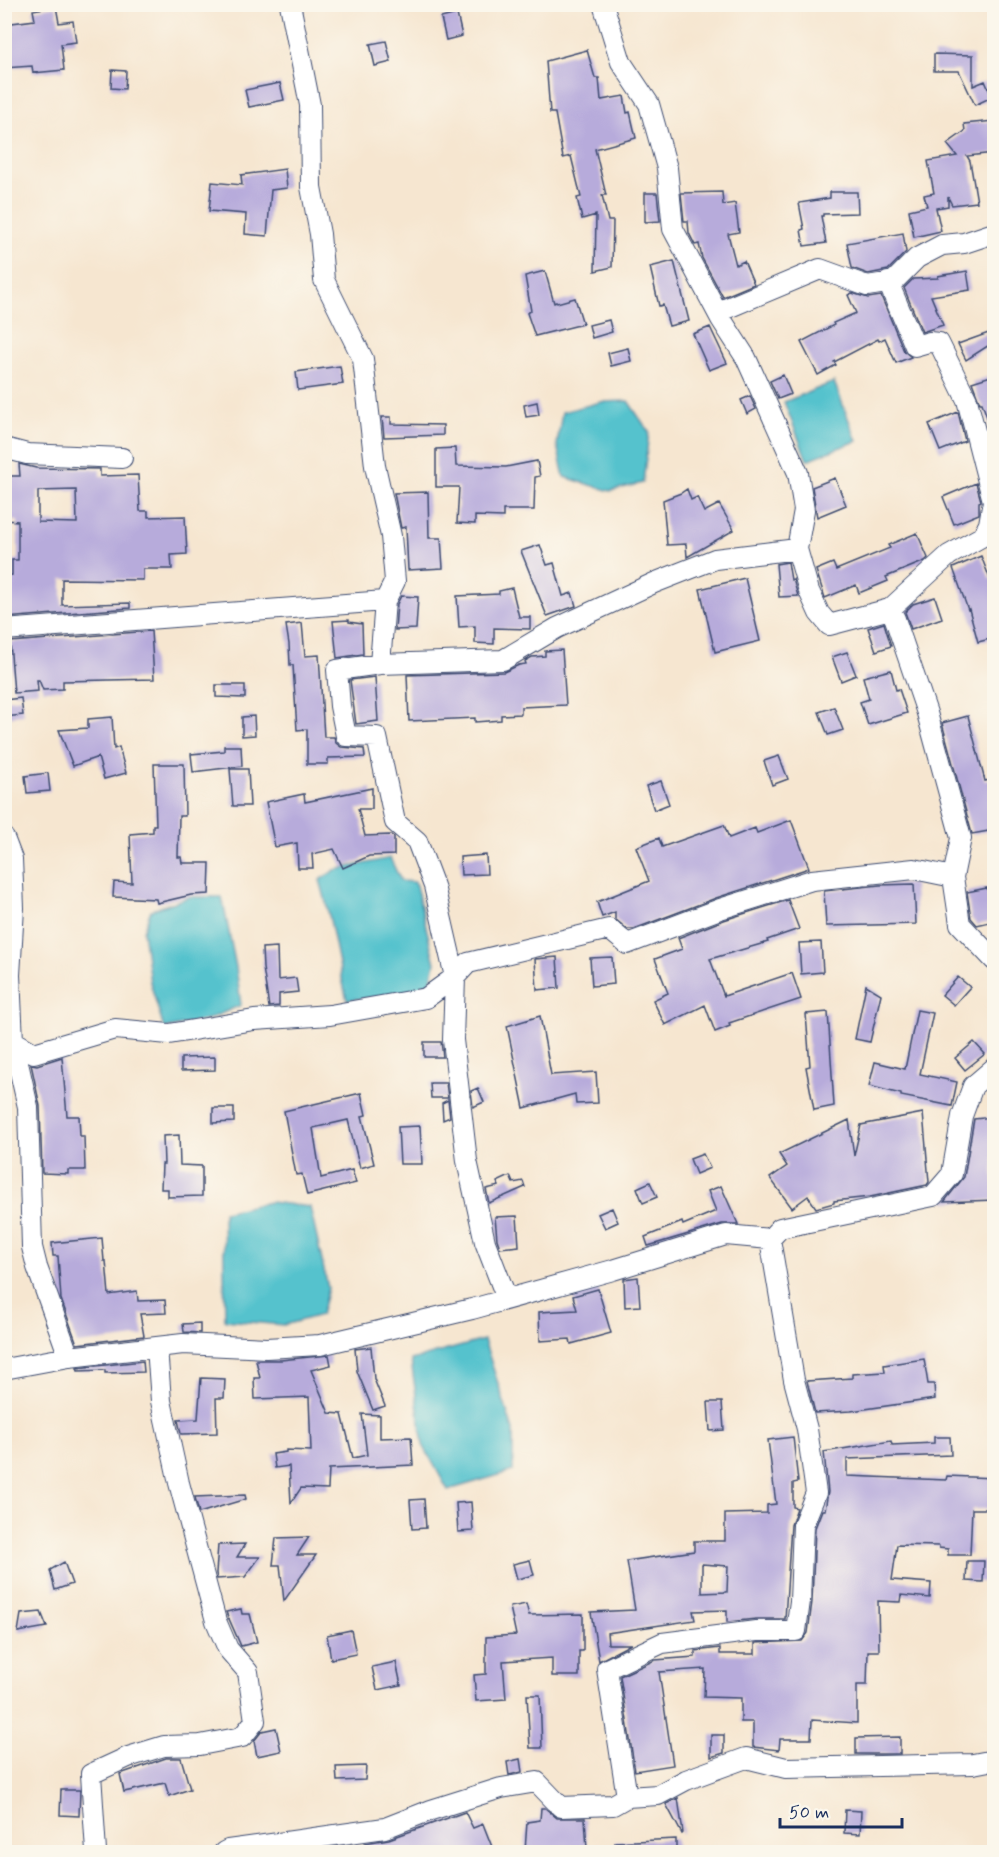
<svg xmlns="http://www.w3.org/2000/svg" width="999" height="1857" font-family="Mynerve,sans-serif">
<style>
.water{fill:#55c2cd;stroke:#387896;stroke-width:1.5}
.building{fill:#b7abdb;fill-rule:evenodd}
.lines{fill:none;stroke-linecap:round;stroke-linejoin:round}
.minor-casing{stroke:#3c4a6f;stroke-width:22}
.minor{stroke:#fff;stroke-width:20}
</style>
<rect width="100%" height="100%" fill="#fbf7ec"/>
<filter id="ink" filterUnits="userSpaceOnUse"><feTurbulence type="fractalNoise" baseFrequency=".0167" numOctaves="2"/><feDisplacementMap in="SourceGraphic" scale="12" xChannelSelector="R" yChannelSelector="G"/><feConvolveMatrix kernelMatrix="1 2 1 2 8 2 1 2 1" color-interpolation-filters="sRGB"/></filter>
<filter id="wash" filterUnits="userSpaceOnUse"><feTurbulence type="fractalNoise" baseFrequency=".008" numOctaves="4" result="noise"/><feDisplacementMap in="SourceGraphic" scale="24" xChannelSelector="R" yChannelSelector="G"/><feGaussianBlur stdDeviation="1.35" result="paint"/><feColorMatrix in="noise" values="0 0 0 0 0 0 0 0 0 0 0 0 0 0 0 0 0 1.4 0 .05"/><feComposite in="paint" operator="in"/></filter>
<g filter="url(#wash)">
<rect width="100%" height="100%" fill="#f6e6d0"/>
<path class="water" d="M834,382L857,441L807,460L784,402Z
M628,401L649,432L643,483L610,491L564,477L557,445L562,412L601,402Z
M390,858L401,881L415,882L435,963L430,985L400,995L347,1000C337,960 332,920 320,880L335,870Z
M189,897H222L236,967L241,1005L209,1019L164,1029L150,982L143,931L151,910Z
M270,1202L310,1207L328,1288L321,1315L284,1325L225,1320L223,1212Z
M484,1340L513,1430V1471L448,1490L423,1445L411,1360Z"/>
<g id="blocks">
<path class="building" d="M56,6L59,23L73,21L76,42L61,44L64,70L33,73L32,66L4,68V24L35,20L33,10Z
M457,14L462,36L446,40L441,18Z
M386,41L391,62L375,66L370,44Z
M587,50L595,78H599L601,100L624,96L627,113L630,112L636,138L595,149L606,195H602L608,221H613L612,267L595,271L596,215L582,219L577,198L581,197L571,156L563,158L555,113H550L546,61Z
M934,54L973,55V86L985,81L992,97L975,105L959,71H934Z
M112,70L126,71L125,89L111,88Z
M280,83L284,100L249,107L245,90Z
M994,121V153L967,156L970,161L977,202L952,205L948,197V206L936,208L941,231L914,237L909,210L927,206L924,195L934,193L928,161L957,156L947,144L965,131L964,124Z
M285,169L287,188L271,190L267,236L245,234L246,214L209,211L212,182L242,185L241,175Z
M722,192L723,205L735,203L739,232L728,234L736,265L744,261L754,284L723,297L702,258L699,244L695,245L689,233L688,221H684L681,193Z
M830,192H857L858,213L823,214V216H821L826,243L804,246L801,230L804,229L799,203L830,198Z
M645,193H657L660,221L645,222Z
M903,233L906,252L888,270L868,274L852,268L847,243Z
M674,261L689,321L669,326L663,305L659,306L650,267Z
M545,271L554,303L556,302L557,303L575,298L583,324L535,336L527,313L531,311L525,276Z
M967,271L970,290L931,296L943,325L922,332L904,288L913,279L938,278V276Z
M852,293L868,298L881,296L904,351L911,357L896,363L885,338L879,341L878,339L834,362L836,365L818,375L801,342L834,325L833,323L856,313L848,295Z
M609,320L612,332L592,338L589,325Z
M710,327L727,363L709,370L693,334Z
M994,331V342L966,360L958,344Z
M628,348L631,361L611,366L608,353Z
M340,366L343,384L298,390L296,372Z
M783,375L791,394L778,399L770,381Z
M994,375V433L993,434L982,403H980L972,382Z
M750,396L756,409L747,414L741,400Z
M537,402L539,415L526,417L524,405Z
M958,412L965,441L940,451L929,424Z
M382,417H391V424L443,425V435L384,437Z
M455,448L456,466L506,467L537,461L540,476L535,477L534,510H503V517L475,516V524L457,523L459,487H436V449Z
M19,464L36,468L100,469V476L138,475L140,511H148V517L185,516L187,554L171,555L172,569H143V580L62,579V605L130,603V608L4,618V576L12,575V560H18V521L4,520V476H20ZM76,490L77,523L38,522V491Z
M835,478L846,505L817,517L812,487Z
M976,483L981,501L979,502V514L954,524L943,497Z
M687,489L691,500L697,497L704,512L719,504L734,530L687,557L686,544L667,545L663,500L681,493Z
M428,492L429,538H441L443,568L408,570L406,527L401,528L394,493Z
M917,533L928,558L925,561L886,577L888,581L859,593L856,585L825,598L816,570L833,563L836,570L890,548L888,545Z
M540,545L547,565L554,563L563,596L572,593L576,606L547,616L521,551Z
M981,556L990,579L994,577V638L978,642L969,609L968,610L953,568Z
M788,562L791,580L793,579L798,596L779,597L776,564Z
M745,578L760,641L715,652L700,589Z
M512,588L519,617H530V629L494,628V644L475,643V626L459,627L457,596L499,594V591Z
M401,596L418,597L416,629L395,630L397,604Z
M935,597L942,618L911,629L905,612L913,604Z
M349,620V622L362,624L363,654L337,658L333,621Z
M302,623L305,656L319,655L324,737H334L336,743L341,747L364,749L365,757L328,758V764H307V729L297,730L293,665H290L289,644L286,625Z
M884,623L891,646L876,651L868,628Z
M151,631L154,679L63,681V689L43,690L39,680H37L38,691L14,693L10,642Z
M562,650L566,705L521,707V714L501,715V720L475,722V718L409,721L407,675L504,672L519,665L526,664L525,661L532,657L545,656V651Z
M847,652L856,675L841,681L832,657Z
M891,670L896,690L899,689L907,713L868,725L860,702L869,699L863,677Z
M375,677L378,721L356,724L350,680Z
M216,685H245V698L216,697Z
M21,698L23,715L4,717V700Z
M834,707L843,730L828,735L819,712Z
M254,716L255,735L242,736V717Z
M968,716L985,781L994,779V830L972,834L942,723Z
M112,717L114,749L119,747L126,773L104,779L98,757L73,766L59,730L88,728V719Z
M224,746H241L242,766L193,772L191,754L224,751Z
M779,756L788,779L772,785L764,761Z
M154,764H184L185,816H179L178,857H181L182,863H210L209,894L191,895L157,903L156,899L113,897L114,882L132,883L130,834L153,832V825H156Z
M230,769H248L250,806H233Z
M48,773L50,791L27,793L25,776Z
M661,781L669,804L654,810L646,786Z
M372,788V809H358L365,836L391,835L394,837V855L369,856L343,868L334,849L312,854L313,868H298L297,843L275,847L266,802L304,794L305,802Z
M791,820L809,868L716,898L634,929H627L615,919V912L602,917L597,902L649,881L636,847L659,838L662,847L724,825L729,838L755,828L757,833Z
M486,855L487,874L461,875L460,857Z
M914,884L916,924L826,926L824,891L880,885Z
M987,888L994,921L977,925L971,918L967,892Z
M788,900L799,929L767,940L768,942L710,959L724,996L792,973L801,999L729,1023L730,1026L715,1032L705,1005L665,1025L653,1000L668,993L655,959L682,949L678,938L724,920Z
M821,942L823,972L801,974L799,943Z
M277,947L278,980L296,978L298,992L279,994V1006L269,1007L263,968L262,948Z
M557,957L559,988L537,990L535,959Z
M612,957L614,984L592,986L590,958Z
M958,977L970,987L954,1005L942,995Z
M866,985L881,994L870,1042L855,1039Z
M917,1010L933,1013L920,1074L957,1082L952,1106L901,1096V1094L869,1086L875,1062L905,1069Z
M828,1012L834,1106L814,1110L806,1067L810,1066L806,1014Z
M540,1016L551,1075L596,1072L598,1103L576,1104L575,1094L524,1108L507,1026Z
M424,1042H441L443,1057H424Z
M974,1042L985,1054L965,1070L955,1058Z
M62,1057L67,1116H79L80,1136H84L85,1170H68V1174L42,1173L40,1106L31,1064L37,1065Z
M215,1057V1070L181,1071V1058Z
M430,1083H446L448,1098H431Z
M478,1088L484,1102L473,1107L471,1091Z
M361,1093L366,1115L362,1116L374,1164L360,1168L348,1120L313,1128L321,1178L352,1170L356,1183L307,1195L302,1174L296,1175L284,1111Z
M448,1100L450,1117L443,1120L442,1103Z
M213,1108H234V1122L213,1123Z
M923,1113L929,1182L927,1185L870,1197L834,1201V1203L816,1208L808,1196L792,1208L770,1178L787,1166L779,1154L849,1120L854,1156L861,1125Z
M994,1117V1154H993L994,1200L944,1202L964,1177L974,1119Z
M420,1126L422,1164H400L398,1127Z
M179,1135L180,1165L202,1166V1196L168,1197V1189H161L162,1164H164L163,1136Z
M703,1154L710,1168L696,1174L690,1159Z
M510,1176L513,1183L523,1181L525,1187L489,1203L486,1189L499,1186L497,1182Z
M650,1182L657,1197L643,1203L637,1188Z
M721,1186L738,1224H722L648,1246L645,1237L682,1222L683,1225L716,1211L708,1191Z
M612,1208L618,1222L605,1228L598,1214Z
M517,1216L519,1246L500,1248L497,1239L495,1217Z
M102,1238L104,1261H106L109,1295L137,1291L138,1301L165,1300L166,1313L140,1314L144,1336L77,1344L61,1299L58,1256H53L52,1243Z
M638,1277L640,1306L625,1307L624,1279Z
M598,1289L611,1333L571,1344L570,1339L540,1341L539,1312L577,1310L573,1296Z
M200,1323V1333L184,1332L183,1324Z
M371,1347L374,1379L385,1406L373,1410L357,1371L355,1349Z
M329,1355L331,1365L311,1370L329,1413L342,1414L353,1458L367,1455L362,1414L380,1415V1438L411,1437L413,1465L329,1469L328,1489L301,1488L291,1503L289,1466L275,1468L273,1454L286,1452V1450L311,1451L309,1397L255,1399L254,1378H260L256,1360H281Z
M924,1359L928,1384H934L935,1399L851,1411L815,1413L807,1381L852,1378V1374L885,1372L884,1365Z
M143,1361L144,1372L105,1373V1370L78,1371L77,1368Z
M201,1378L225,1379L224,1398H216L217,1433L181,1434L178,1420L198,1419Z
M708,1402H722L724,1430L710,1431Z
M793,1437L798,1482L793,1483V1507L797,1508L791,1525L785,1619H756L727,1622V1610L693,1611L695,1620L607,1633L608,1644H631L599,1661L591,1612L635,1610L627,1561L694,1551V1541H725V1514L767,1513V1505L776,1504L768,1440ZM702,1564L728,1566L727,1592L702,1593Z
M934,1437H950L951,1455L847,1459V1476L946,1480L947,1476L994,1478V1509H972L970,1555H948V1549L939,1548V1546L897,1545L892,1580L931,1583L930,1598L901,1595L900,1602L878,1601L879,1651H868L867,1685H857V1723L812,1720L811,1739H780L779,1750L753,1747V1722H741V1698L704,1697L705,1669L659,1672L673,1765L635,1771L620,1676L655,1660L695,1657V1651L720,1648V1654H755V1643L802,1641L808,1633L812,1602L815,1528L822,1510H825L828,1492L824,1452L891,1441L892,1445L934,1443Z
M245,1495L246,1499L199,1513L195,1497Z
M424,1499L426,1528L412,1529L410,1500Z
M471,1502L473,1531L458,1532L456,1503Z
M309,1537L297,1555H316L284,1601L280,1565H273L276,1538Z
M245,1544L237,1557H260L245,1577L217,1579L216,1573L218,1545Z
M530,1560L534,1575L517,1579L513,1564Z
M967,1561H984L983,1582L966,1581Z
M64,1562L72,1584L55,1590L50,1570Z
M526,1604L529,1615L583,1614V1651H579V1676H552V1658L503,1661L506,1699L476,1701L474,1675L486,1674V1637L516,1635L510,1607Z
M241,1609L242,1614H250L257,1642L241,1646L226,1612Z
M41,1612L47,1627L18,1632L21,1614Z
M351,1630L356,1654L331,1659L327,1635Z
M396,1662L401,1685L377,1690L372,1667Z
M527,1695H540L542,1748H530Z
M276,1728L281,1751L257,1756L254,1741L262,1731Z
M711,1735H724V1753L711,1757Z
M900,1737V1754H856V1738Z
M166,1758H181L190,1789L169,1796L165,1783L124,1792L120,1774Z
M520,1759L522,1772L509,1775L507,1762Z
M366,1766L365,1780L337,1781L336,1767Z
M61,1790H80L79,1816L60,1815Z
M678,1798L683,1833L682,1834L666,1804Z
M541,1808H545L557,1818H585L587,1849L555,1850L553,1852H539V1848L525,1851L527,1822L540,1820Z
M845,1810L861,1811L860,1834L844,1833Z
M465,1812L473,1828L483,1824L494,1852H367L365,1843L389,1839Z
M676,1839V1852H615V1842Z"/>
</g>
</g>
<g filter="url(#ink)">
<use href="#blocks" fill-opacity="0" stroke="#3c4a6f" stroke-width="1.5"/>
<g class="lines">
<g class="minor-casing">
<path id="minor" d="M603,4L621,62L649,104L667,168L673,229L721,319L746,358L798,473L804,510L797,549L809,591L819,613L829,625L890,609L895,619L927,713L961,838L953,877L960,924L994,960
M888,282L915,346L929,342L939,343L967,400L993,501L989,524L983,536L949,555L890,609
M718,312L820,269L867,286L893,282L917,258L942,245L964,243L994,233
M4,448L27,454L122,458
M385,601L380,664L503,660L557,628L654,583L715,559L797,549
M4,630L385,601L395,581L391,536L375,466L363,359L324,280L320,234L311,187L310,105L290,4
M380,664L337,670L340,706L346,736L377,737L395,822L417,841L434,886L455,977L453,1040L467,1161L485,1242L507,1299
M4,838L12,859L14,908L10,975L13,1041L28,1107L32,1247L37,1267L69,1357
M4,1043L13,1041L34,1053L115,1029L169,1034L254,1020L330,1015L426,998L455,977L468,963L609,929L627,944L720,909L812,880L914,869L953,877
M770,1239L794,1380L807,1429L816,1493L803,1525L800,1601L796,1631H756L662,1643L607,1669L627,1797L658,1795L686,1780L746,1758L786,1768L973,1764L994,1760
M4,1369L69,1357L183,1344L266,1348L320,1345L472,1309L613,1270L726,1235L770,1239L780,1228L933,1196L952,1174L962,1116L973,1086L994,1068
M96,1852L91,1774L128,1757L164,1746L200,1745L242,1737L255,1721L248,1672L228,1649L216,1621L179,1483L161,1401L157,1347
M224,1852L228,1850L385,1828L431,1810L501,1788L537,1782L561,1807L613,1805L627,1797"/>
</g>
<use href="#minor" class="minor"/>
</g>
</g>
<rect width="999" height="1857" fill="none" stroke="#fbf7ec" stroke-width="24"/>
<path d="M780 1818v9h122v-9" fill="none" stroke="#1b2f5e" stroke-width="3"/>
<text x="789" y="1818" font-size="18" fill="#1b2f5e" stroke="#fbf7ec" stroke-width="4.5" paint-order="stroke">50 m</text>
</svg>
